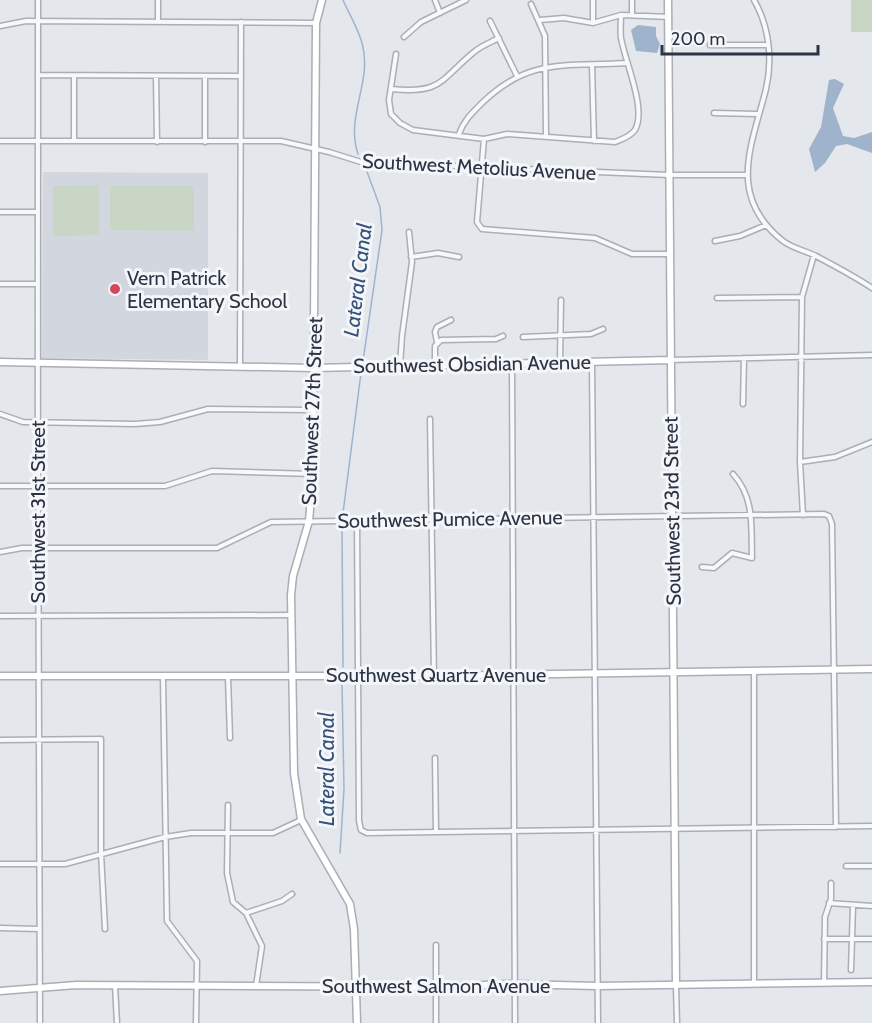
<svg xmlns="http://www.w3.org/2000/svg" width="872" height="1023" font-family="Cabin,sans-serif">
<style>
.built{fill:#d2d6de}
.green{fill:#c9d6c5}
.water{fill:#9fb4cc}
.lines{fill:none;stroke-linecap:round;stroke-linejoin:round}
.stream{stroke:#9fb4cc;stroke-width:1.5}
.street-casing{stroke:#a9aeb7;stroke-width:7}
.secondary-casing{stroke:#a9aeb7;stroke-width:9}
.street{stroke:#f7f8fa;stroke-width:4}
.secondary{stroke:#fff;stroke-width:6}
.poi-dot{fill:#d1495b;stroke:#f4f6f9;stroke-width:2}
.labels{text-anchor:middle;stroke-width:6;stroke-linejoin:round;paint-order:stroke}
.street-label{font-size:20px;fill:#2b3445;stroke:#f4f6f9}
.poi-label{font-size:20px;fill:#2b3445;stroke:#f4f6f9;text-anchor:start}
.water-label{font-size:21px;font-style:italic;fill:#34527a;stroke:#f4f6f9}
</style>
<rect width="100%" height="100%" fill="#e4e7ec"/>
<path class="built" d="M43,172L208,173V360L42,358Z"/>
<path class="green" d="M851,0H872V32H851Z
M99,185V235L53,236V186Z
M110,186H194V231L110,230Z"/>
<path class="water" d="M638,25L656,27V36L660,44L657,53L636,51L631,30Z
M835,79L844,84L833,108L843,136L854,138L872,132V153L847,144L836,146L825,163L815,172L809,149L821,127L829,80Z"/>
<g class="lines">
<path class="stream" d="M343,0C349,14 358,28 362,43C373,82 345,115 358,154
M363,361L382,230L380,207L366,169
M343,513L361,373
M342,528L343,667
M340,853L344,789L342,684"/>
<g class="street-casing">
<path id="street" d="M38,0C38,341 37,682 40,1023
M158,0V22
M435,0L440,13
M593,0V23
M754,0C769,26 773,59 766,89C752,145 726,196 783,241C792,248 806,251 816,256C835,266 854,276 872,288
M531,4L545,36L546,135
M632,15V0
M540,20L564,18L593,23L621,15L669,17
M490,21L517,76
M0,26L26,21L316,23
M404,37L421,22L466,0
M710,45H768
M396,54L389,100L391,114L400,123L413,130L484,139L507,134L615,142C622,139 630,137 635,130C647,109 625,62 621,38C620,31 621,23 621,15
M592,65L594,141
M38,75L241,76
M74,76V141
M156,76L157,142
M205,76V142
M392,89C442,94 440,80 474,52C481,46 491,42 499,38
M714,113L757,114
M459,134C464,120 472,113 483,102C530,57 567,67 626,63
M484,139L477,222L482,229L595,238L632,254H669
M0,141H281L329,152L361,162L669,175H745
M0,212H37
M715,241L740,236L766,225
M411,257L438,253L459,257
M0,284H37
M717,298L802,297
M523,337L591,334L603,329
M437,342L435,332L437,327L451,320
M670,360L872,355
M560,362L561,300
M592,362L598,1023
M512,364L515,1023
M240,365L241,22
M435,365V346L441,340L496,339L503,336
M400,366L402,336L412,262L409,232
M743,404L744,358
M0,414L23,422L135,424L160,422L208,409L313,410
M430,419L434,676
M800,462L835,457L872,442
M0,486H165L212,471L313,474
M803,515L800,462L802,297L814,255
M357,521L359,821L361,830L367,833L872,826
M0,552L22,548H217L271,522L824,514L829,516L832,524L836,827
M702,567L714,568L732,553L752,558C751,527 755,498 733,474
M0,616L291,615
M754,671V983
M228,677L230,738
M163,678L167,921L197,961L196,1023
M0,740L101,739V853L105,929
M435,758L436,832
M228,805L227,873L233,902L246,913L262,946L256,986
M0,864H65L165,837L191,833H273L301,820
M846,866H872
M829,903L872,906
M246,913L282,901L292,894
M0,928L39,929
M824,939H872
M851,970L853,906
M824,983L825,917L831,899V883
M115,985L117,1023
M676,986L677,1023
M436,1023V945"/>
</g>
<g class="secondary-casing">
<path id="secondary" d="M322,0L316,23L313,474L309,521L293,576L291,595L294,773L301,819L350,904L354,929L357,1023
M668,0L676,986
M0,362L314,368L670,360
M0,676H434L872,669
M0,991L76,985L436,987L513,984L597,986L872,982"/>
</g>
<use href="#street" class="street"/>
<use href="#secondary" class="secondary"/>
</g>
<circle class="poi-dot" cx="115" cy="289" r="6"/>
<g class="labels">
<g class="street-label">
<text transform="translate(479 167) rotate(3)" y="7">Southwest Metolius Avenue</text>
<text transform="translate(472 364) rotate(-1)" y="7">Southwest Obsidian Avenue</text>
<text transform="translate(312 411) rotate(-88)" y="7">Southwest 27th Street</text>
<text transform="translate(672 511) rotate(-91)" y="7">Southwest 23rd Street</text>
<text transform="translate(38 512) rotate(-90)" y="7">Southwest 31st Street</text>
<text transform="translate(450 519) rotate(-1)" y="7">Southwest Pumice Avenue</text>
<text x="436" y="682">Southwest Quartz Avenue</text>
<text x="436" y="993">Southwest Salmon Avenue</text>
</g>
<g class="poi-label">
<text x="127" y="285">Vern Patrick<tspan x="127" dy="23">Elementary School</tspan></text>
</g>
<g class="water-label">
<text transform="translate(358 280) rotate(-83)" y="7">Lateral Canal</text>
<text transform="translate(327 769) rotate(-90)" y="7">Lateral Canal</text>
</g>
</g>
<path d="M662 45v9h156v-9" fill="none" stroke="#2b3445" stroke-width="3"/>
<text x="671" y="45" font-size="18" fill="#2b3445" stroke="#f4f6f9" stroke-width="4.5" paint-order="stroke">200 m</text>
</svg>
